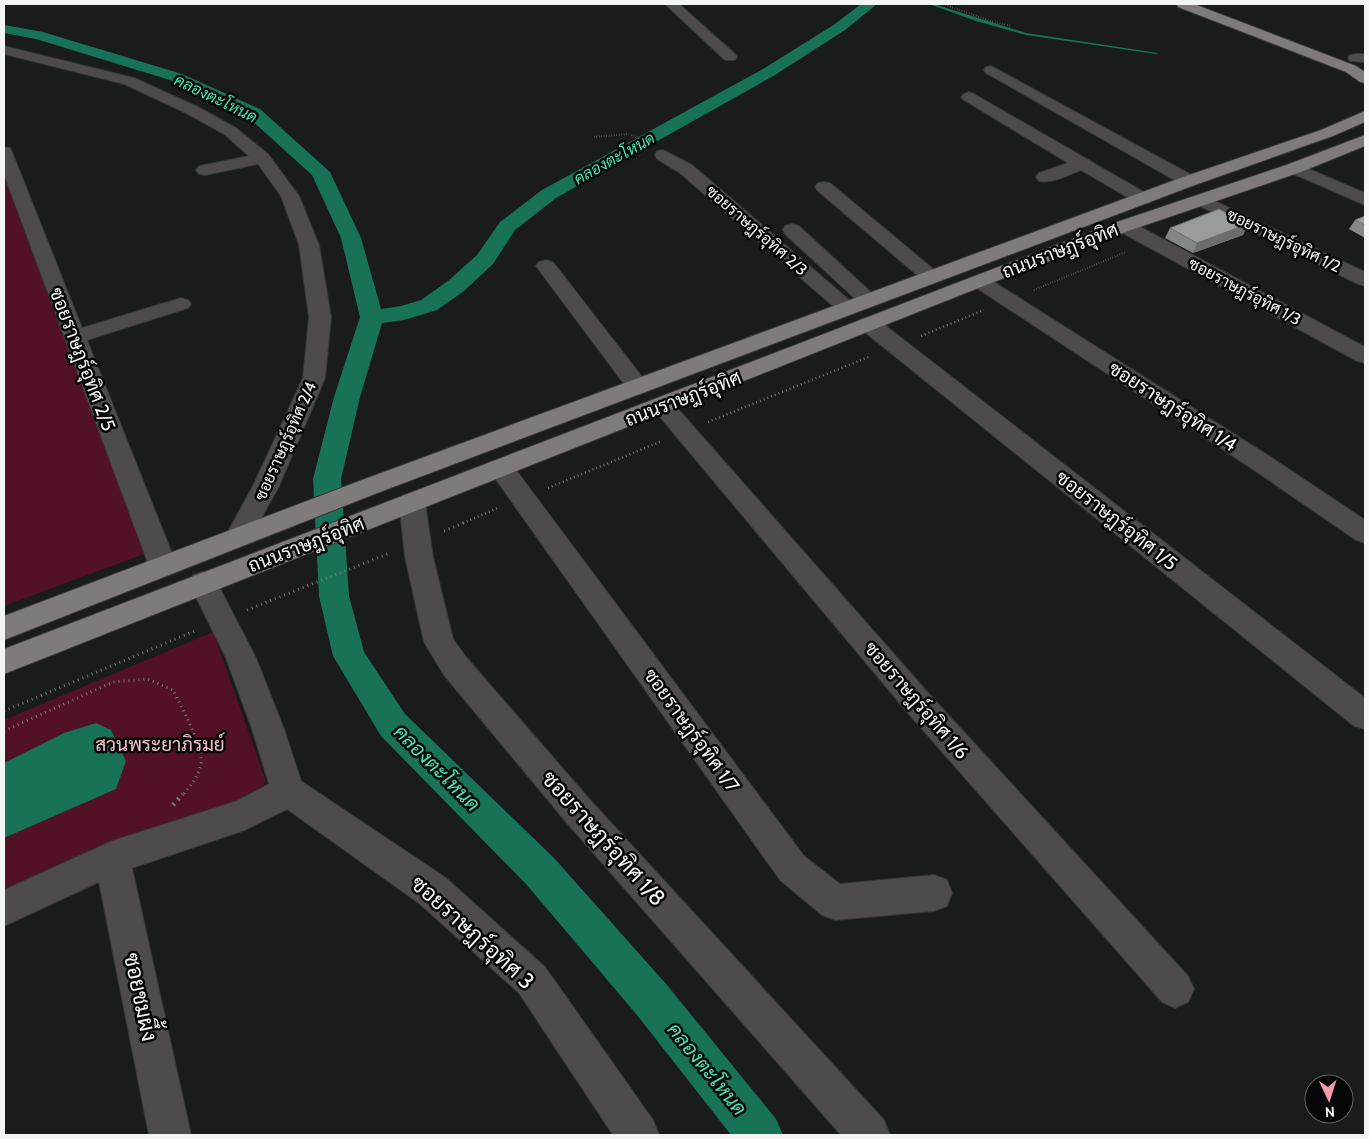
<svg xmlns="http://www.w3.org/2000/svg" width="1369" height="1139" font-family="Cabin,Sarabun,sans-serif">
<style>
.green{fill:#521125}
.water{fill:#177258}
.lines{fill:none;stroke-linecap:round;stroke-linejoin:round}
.stream{fill:#177258;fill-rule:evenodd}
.canal{fill:#177258;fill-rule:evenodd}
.minor-casing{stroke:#333635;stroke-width:2}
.major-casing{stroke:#333635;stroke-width:2}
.path-far3{stroke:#757877;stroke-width:2;stroke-dasharray:0.5 2;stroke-linecap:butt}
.path-far2{stroke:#757877;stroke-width:2.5;stroke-dasharray:1 3;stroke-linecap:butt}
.path-far1{stroke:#757877;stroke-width:3;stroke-dasharray:1 4;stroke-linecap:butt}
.path{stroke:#757877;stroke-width:4.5;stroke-dasharray:2 5;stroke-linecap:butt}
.minor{fill:#4d4b4b;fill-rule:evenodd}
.major{fill:#7f7b7b;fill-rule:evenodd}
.wall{fill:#838785}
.shaded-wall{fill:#6a6e6c}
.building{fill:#989d9b;stroke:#6a6e6c}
.labels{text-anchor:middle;stroke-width:5;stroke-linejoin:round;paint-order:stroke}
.far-water-label{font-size:16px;font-style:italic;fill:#49e3b5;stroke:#050606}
.far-street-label{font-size:16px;fill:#f2f5f4;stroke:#050606}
.street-label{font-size:19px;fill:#f2f5f4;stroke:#050606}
.park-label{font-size:19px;fill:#f2c0c9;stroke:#050606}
.water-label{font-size:20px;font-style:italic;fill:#49e3b5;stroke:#050606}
.near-street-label{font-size:22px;fill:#f2f5f4;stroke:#050606}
</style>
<rect width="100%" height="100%" fill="#191c1b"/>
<path class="green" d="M4,148L147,553L4,606Z
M213,632L266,781L258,795L120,844L4,897V720Z"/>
<path class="water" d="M96,723L111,730L126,761L116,789L4,838V763L64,733Z"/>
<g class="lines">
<path class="stream" d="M929,4H934L1026,33L1158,53L1156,54L1026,35L976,21Z"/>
<path class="canal" d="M861,4H877L845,30L775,75L556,198L515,230L493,264L464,291L437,310L404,320L382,323L360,397L341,479L349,596L364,652L405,714L554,858L667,985L776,1119L783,1135H731L637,1015L526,884L381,736L333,656L319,596L313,479L334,397L360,317L341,238L312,175L248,117L170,80L36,39L4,33V25L43,32L182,74L260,109L330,172L361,238L381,309L401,306L421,300L448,281L477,255L500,222L542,190L763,69L835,24Z"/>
<g class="minor-casing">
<path id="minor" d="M665,4H679L735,54L737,57L735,60H725Z
M4,46L134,78L198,107L236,128L268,154L299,196L319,245L331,317L325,378L279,486L247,544L238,547L229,544L225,537L253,486L303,378L309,317L299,245L281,196L258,164L205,175L199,174L196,170L199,166L249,156L224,134L186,113L124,84L4,54Z
M1355,54H1365V62L1350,61L1348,58L1350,55Z
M991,66L1195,177L1198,181L1195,185L1189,186L1183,185L986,73L984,70L986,67Z
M969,92L974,94L1149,195L1152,199L1149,203L1143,204L1137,203L1081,170C1068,175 1052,184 1039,181L1036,177L1039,173L1068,163L964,100L961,97L964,94Z
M4,147L10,148L12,152L82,328L181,298L188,300L191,304L188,308L87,340L177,566L173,573L163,576L153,573L149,566L4,174Z
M663,150L692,165L855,305L858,309L855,313L848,315L841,313L680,173L657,159L655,155L657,151Z
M1295,163L1365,193V205L1289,172L1286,168L1289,164Z
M824,182L830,183L938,273L941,277L938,281L931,283L924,281L818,191L815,187L818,183Z
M1202,195L1365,272V286L1358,284L1196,204L1193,200L1196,196Z
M1124,220L1131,222L1365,347V363L1357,361L1117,230L1115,226L1117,222Z
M792,224L799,226L875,296L878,300L875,304L868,306L861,304L785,234L783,230L785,226Z
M546,260L553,262L646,382L649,387L646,392L638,394L630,392L536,266L539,262Z
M979,275L986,277L1272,458L1365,520V543L1356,540L1254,470L972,285L969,281L972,277Z
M869,318L877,319L1365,698V729L1354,726L861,329L858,324L861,319Z
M663,398L671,401L930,695L1188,976L1194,989L1188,1002L1175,1008L1162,1002L908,713L655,411L651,406L655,401Z
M501,459L510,462L804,856L840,884L934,875L947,880L952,893L947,906L934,911L835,920L822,915L780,880L492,474L489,468L492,462Z
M412,493L421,495L425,502L433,557L453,639L466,657L591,801L884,1120L890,1135H841L567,823L444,675L424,642L405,557L399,502L403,495Z
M203,572L213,575L256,658L284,729L301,781L446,878L545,967L653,1120L659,1135H613L519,993L420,904L287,809L245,830L132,868L191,1135H149L99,882L4,926V890L112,841L237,801L269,784L252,729L226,658L189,583L193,575Z"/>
</g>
<g class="major-casing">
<path id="major" d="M1177,4H1194L1356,66L1365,72V83L1360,82L1346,72L1178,7Z
M1365,111V122L1333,136L1195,185L380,492L4,640V616L362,480L1183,177L1321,130Z
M1365,135V146L1301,172L1131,230L986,285L4,674V649L972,277L1117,222L1289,164Z"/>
</g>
<path class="path-far3" d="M943,4L990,21L1012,26
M594,137L628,134L647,142
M1034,290L1126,252"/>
<path class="path-far2" d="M921,336L984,310
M708,422L871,356
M548,488L662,441
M463,523L498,508"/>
<path class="path-far1" d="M444,531L466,522
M247,610L390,553
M4,711L197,630
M4,731L113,682L148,679L173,690C181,706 200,742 201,758C202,773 190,786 182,796"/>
<path class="path" d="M173,805L183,794"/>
<use href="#minor" class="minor"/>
<use href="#major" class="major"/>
</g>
<path class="wall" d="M1365,216V238L1349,229L1355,220Z
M1248,224L1243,235L1193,253L1165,238L1170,228Z"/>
<path class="shaded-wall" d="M1248,224L1243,235L1193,253L1197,243Z"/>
<path class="building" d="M1219,209L1248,224L1197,243L1170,228Z
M1365,216V225L1355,220Z"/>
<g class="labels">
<g class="far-water-label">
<text transform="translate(216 98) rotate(26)" y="6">คลองตะโหนด</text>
<text transform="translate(614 158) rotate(-29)" y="6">คลองตะโหนด</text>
</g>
<g class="far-street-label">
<text transform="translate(757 230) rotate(41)" y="6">ซอยราษฎร์อุทิศ 2/3</text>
<text transform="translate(1284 240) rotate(26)" y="6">ซอยราษฎร์อุทิศ 1/2</text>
<text transform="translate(1245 291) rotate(28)" y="6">ซอยราษฎร์อุทิศ 1/3</text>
<text transform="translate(285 441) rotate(-66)" y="6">ซอยราษฎร์อุทิศ 2/4</text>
</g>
<g class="street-label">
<text transform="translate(1060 250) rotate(-21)" y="7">ถนนราษฎร์อุทิศ</text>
<text transform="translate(83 359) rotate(69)" y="7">ซอยราษฎร์อุทิศ 2/5</text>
<text transform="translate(683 398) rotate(-21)" y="7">ถนนราษฎร์อุทิศ</text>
<text transform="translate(1173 406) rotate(33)" y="7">ซอยราษฎร์อุทิศ 1/4</text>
<text transform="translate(1117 520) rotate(38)" y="7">ซอยราษฎร์อุทิศ 1/5</text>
<text transform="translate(306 544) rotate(-21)" y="7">ถนนราษฎร์อุทิศ</text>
<text transform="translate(917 700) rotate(49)" y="7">ซอยราษฎร์อุทิศ 1/6</text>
<text transform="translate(692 730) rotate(54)" y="7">ซอยราษฎร์อุทิศ 1/7</text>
</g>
<g class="park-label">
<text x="160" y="751">สวนพระยาภิรมย์</text>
</g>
<g class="water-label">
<text transform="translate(437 768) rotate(45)" y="7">คลองตะโหนด</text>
<text transform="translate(707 1069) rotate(51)" y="7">คลองตะโหนด</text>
</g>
<g class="near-street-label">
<text transform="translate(604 838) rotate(48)" y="8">ซอยราษฎร์อุทิศ 1/8</text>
<text transform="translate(473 932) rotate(42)" y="8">ซอยราษฎร์อุทิศ 3</text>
<text transform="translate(141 997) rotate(78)" y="8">ซอยชมผึ้ง</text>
</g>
</g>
<rect width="1369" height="1139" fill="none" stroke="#f2f5f4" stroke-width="10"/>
<g transform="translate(1329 1099) rotate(176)"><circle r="24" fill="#050606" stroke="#646665"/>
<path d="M0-4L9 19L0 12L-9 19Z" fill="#f39aac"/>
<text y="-8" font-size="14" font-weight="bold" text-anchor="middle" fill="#f2f5f4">N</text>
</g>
</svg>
